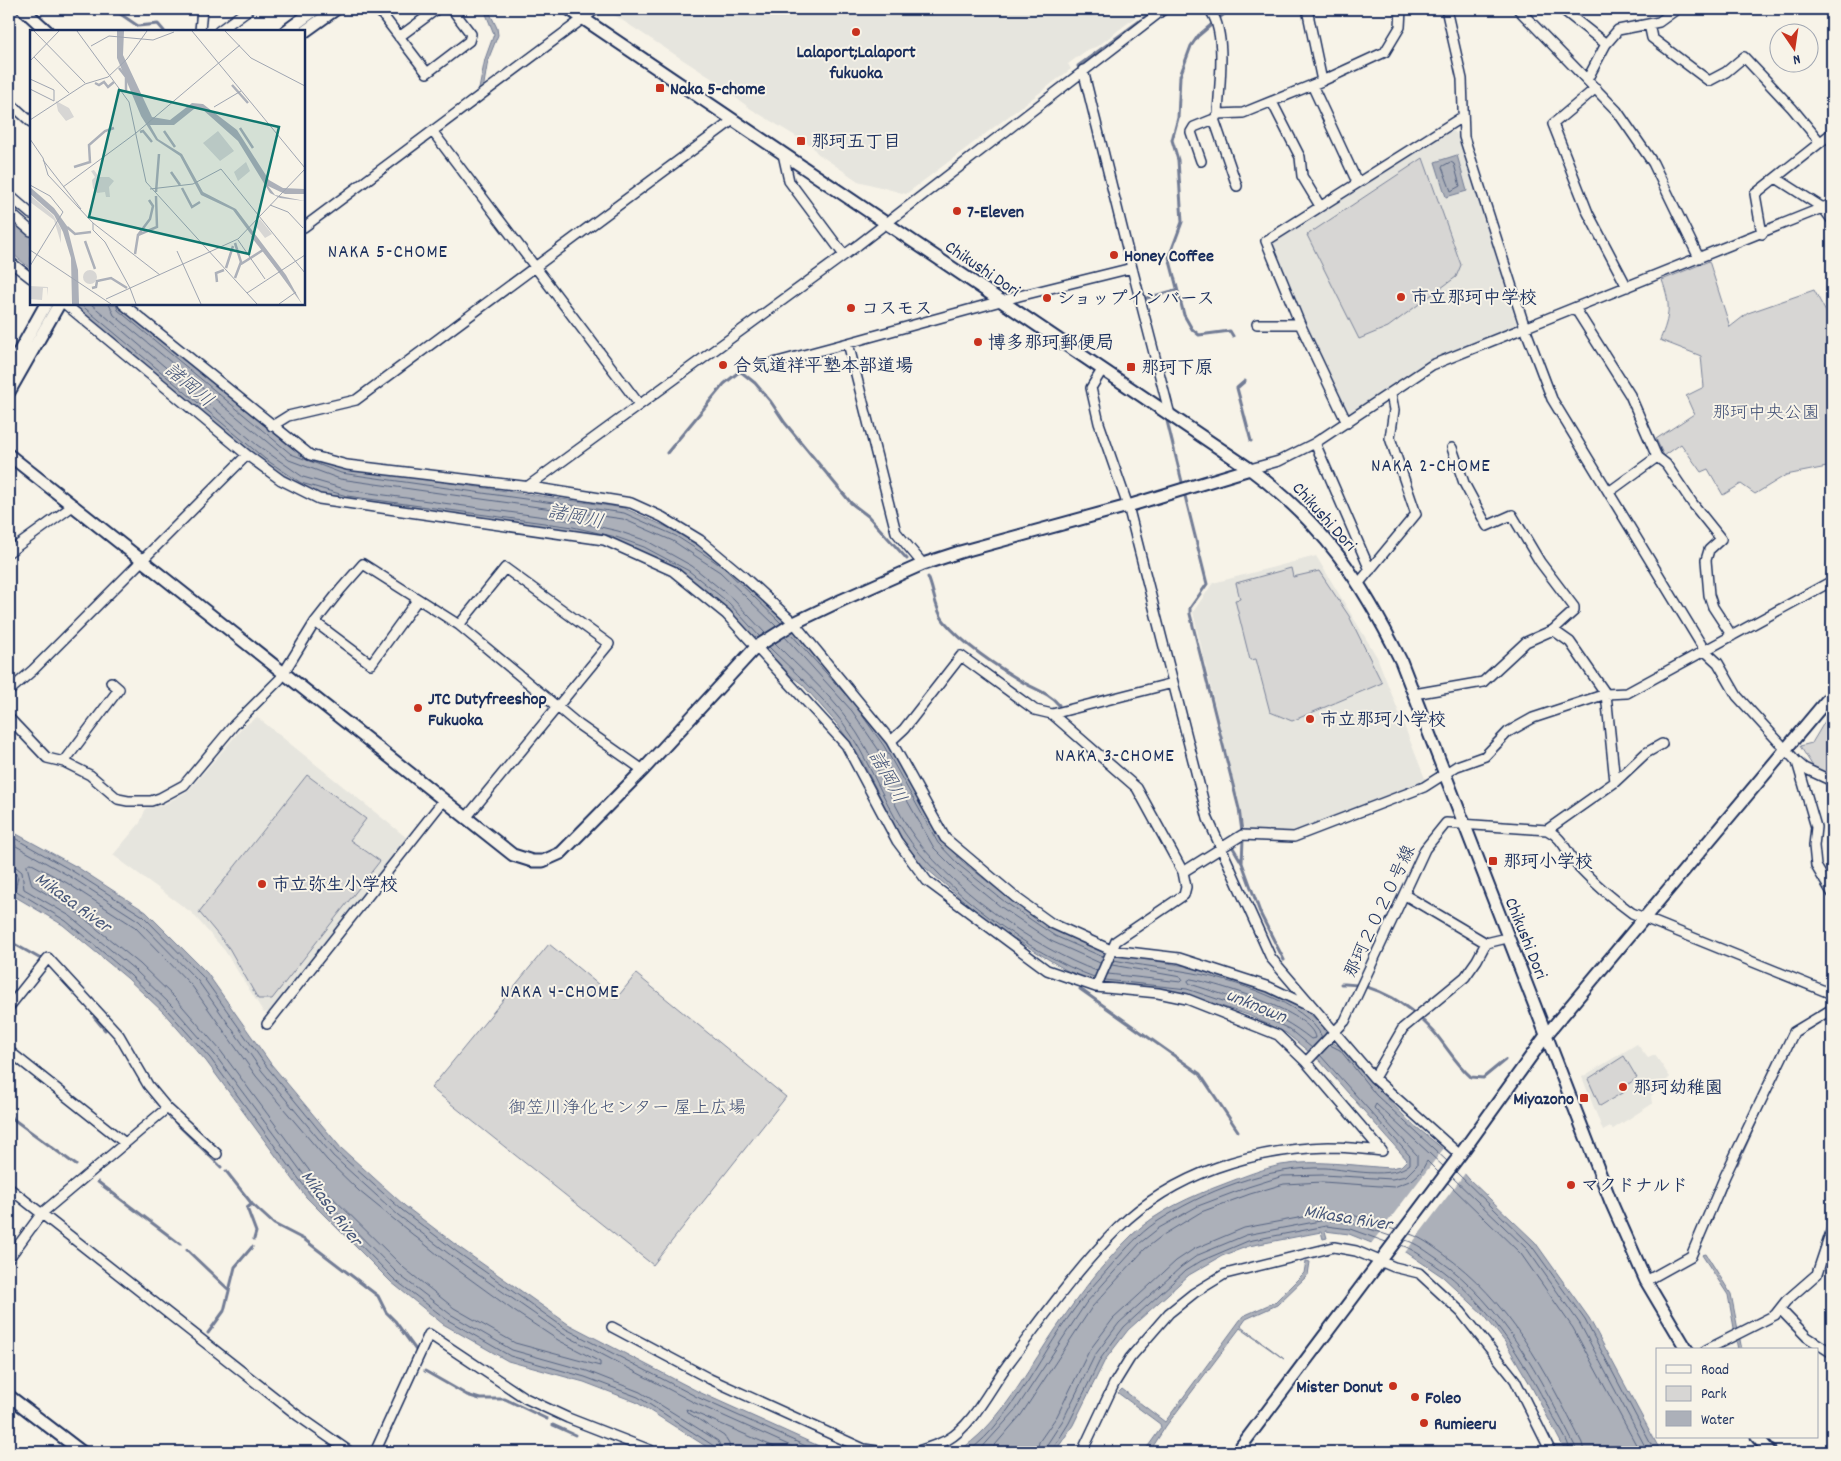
<svg xmlns="http://www.w3.org/2000/svg" width="1841" height="1461" font-family="Dekko,'Klee One',sans-serif">
<style>
.built{fill:#e6e5de}
.green{fill:#d7d6d4;stroke:#798299}
.water{fill:#acb0b9;stroke:#727c95}
.pier{fill:#f7f3e8}
.lines{fill:none;stroke-linecap:round;stroke-linejoin:round}
.shore{stroke:#556382;stroke-width:1}
.stream{stroke:#727c95;stroke-width:3}
.street-casing{stroke:#1b2f5e;stroke-width:12}
.secondary-casing{stroke:#1b2f5e;stroke-width:15}
.street{stroke:#f7f3e8;stroke-width:9}
.secondary{stroke:#f7f3e8;stroke-width:11}
.poi-dot{fill:#c8321e;stroke:#f7f3e8;stroke-width:2}
.labels{text-anchor:middle;stroke-width:4;stroke-linejoin:round;paint-order:stroke}
.poi-label{font-size:18px;font-weight:bold;fill:#1b2f5e;stroke:#f7f3e8;text-anchor:start}
.street-label{font-size:18px;fill:#1b2f5e;stroke:#f7f3e8}
.park-label{font-size:18px;fill:#415076;stroke:#f7f3e8}
.neighbourhood-label{font-size:19px;letter-spacing:1px;fill:#1b2f5e;stroke:#f7f3e8}
.water-label{font-size:19px;font-style:italic;fill:#465679;stroke:#f7f3e8}
.inset-river{fill:none;stroke:#acb0b9;stroke-width:2.5}
.inset-road{fill:none;stroke:#9fa5b1;stroke-width:1}
.view{fill:#0f766e;fill-opacity:0.15;stroke:#0f766e;stroke-width:2.5}
.inset-edge{fill:none;stroke:#1b2f5e;stroke-width:2.5}
</style>
<rect width="100%" height="100%" fill="#f7f3e8"/>
<filter id="ink" filterUnits="userSpaceOnUse"><feTurbulence type="fractalNoise" baseFrequency=".02" numOctaves="2"/><feDisplacementMap in="SourceGraphic" scale="10" xChannelSelector="R" yChannelSelector="G"/><feConvolveMatrix kernelMatrix="1 2 1 2 8 2 1 2 1" color-interpolation-filters="sRGB"/></filter>
<g filter="url(#ink)">
<path class="built" d="M610,9H1146L1098,46L1087,50L1068,64L1071,69L906,194L858,181L817,153L812,146L751,109L728,92V89L611,13Z
M1452,129L1460,138L1517,325L1447,355L1349,418L1270,243Z
M1316,556L1377,657L1426,781L1293,833L1245,832L1193,612L1213,583Z
M257,717L407,838L272,1011L264,1013L225,951L192,913L113,855L140,823L146,808L163,805L188,791L243,727Z
M1637,1044L1648,1058L1655,1055L1670,1077L1651,1096L1652,1104L1613,1129L1610,1127L1603,1131L1582,1077Z"/>
<path class="green" d="M1423,158L1461,265L1456,277L1388,327L1359,339L1307,235Z
M1709,261L1730,327L1748,313L1814,290L1832,323V466L1786,475L1755,494L1741,484L1723,495L1708,469L1701,472L1681,444L1664,456L1656,439L1694,414L1686,396L1704,387L1701,356L1660,340C1670,316 1671,305 1662,280Z
M1291,568L1293,577L1319,571L1349,616L1382,683L1292,721L1270,712L1256,659L1250,660L1235,600L1240,599L1236,583Z
M1831,711H1832V776L1814,768L1800,746L1812,743Z
M307,775L366,819L350,840L380,861L272,999H258L229,948L199,912Z
M549,944L616,999L636,974L786,1097L653,1265L431,1088Z
M1624,1056L1637,1078L1627,1085V1090L1600,1106L1588,1079Z"/>
<path class="water" d="M484,9H488L497,28L498,35L488,60L483,90L454,112L453,110L479,89L485,59L494,34Z
M1457,155L1467,191L1446,197L1435,162Z
M9,214L31,232V269L9,251Z
M72,304H118L293,449L333,466L624,508L678,532L710,551L783,618L860,703L888,743L942,840L963,862L1008,898L1057,931L1103,952L1197,968L1258,987L1307,1011L1324,1027L1326,1034L1336,1045H1341L1380,1091L1409,1121L1443,1149L1469,1179L1535,1242L1589,1318L1661,1452H1566L1530,1384L1505,1342L1484,1315L1443,1277L1406,1252L1374,1244L1349,1234L1325,1231L1327,1238L1323,1239L1321,1232L1249,1246L1222,1256L1189,1275L1128,1330L1105,1360L1073,1425L1055,1452H957C997,1427 1022,1380 1047,1342C1072,1304 1099,1267 1132,1235C1157,1211 1192,1196 1224,1184C1242,1177 1262,1169 1281,1165C1317,1159 1355,1166 1391,1168L1401,1166L1407,1160L1320,1061L1286,1033L1248,1015L1185,994L1109,986L1074,975L991,924L920,863L899,834L861,759L838,725L802,684L790,675C731,614 698,571 614,541L346,501L299,488L250,454Z
M9,827L11,831L77,867L146,912L207,973L271,1064L341,1148L405,1206L460,1248L568,1324L699,1392L832,1452H715L636,1402L584,1382L508,1361L443,1324L391,1282L306,1197L206,1061L164,1013L127,978L63,925L9,893V884L12,883L13,878L9,877Z
M1706,1254L1731,1294L1742,1350H1738L1728,1295L1702,1255Z
M1306,1261L1310,1262L1308,1275L1277,1305L1246,1319L1241,1326L1284,1359L1240,1328L1166,1426L1150,1451L1144,1452L1161,1428L1160,1424L1118,1393L1122,1389L1165,1422L1243,1316L1275,1302L1304,1273Z"/>
<path class="pier" d="M1444,1148L1466,1172L1404,1254L1370,1245Z"/>
<g class="lines">
<path class="shore" d="M1451,162L1454,164L1460,186L1451,191L1442,167Z
M80,304L265,459L301,483L347,496L573,527L616,537L644,547L689,571L729,603L760,637
M91,304L257,445L303,477L348,490L574,521L618,531L647,541L692,566L733,599L765,633
M109,304L114,315L289,460L340,479L623,519L673,541L703,561L720,572L776,626
M116,304L118,310L291,454L341,473L624,513L676,536L707,556L724,568L781,623
M790,633L845,694
M785,637L852,711L878,749L934,848L956,870L1001,907L1051,941L1100,963
M775,643C799,668 827,691 848,720C873,754 887,793 909,829C944,883 1036,950 1097,971
M769,647C794,672 821,695 843,723C868,757 881,797 904,832C940,888 1032,955 1094,977
M862,715L884,746L938,843L959,865L1005,902L1055,936L1103,957
M9,835L74,872L143,916L203,977L267,1067L337,1152L402,1210L457,1252L566,1329L697,1397L819,1452
M9,842L71,877L139,921L198,981L262,1071L333,1156L398,1215L453,1257L563,1334L695,1403L804,1452
M30,863L67,883L135,927L192,986L256,1076L327,1160L359,1191L448,1263L514,1311L558,1340L600,1362V1366L515,1343L454,1308L404,1268L320,1185L220,1050L177,1000L140,964L75,911L32,885L27,866Z
M9,866L16,867L22,872L24,889L70,916L135,970L172,1006L215,1055L315,1190L398,1274L450,1314L512,1350L587,1371L640,1392L718,1441L723,1452
M9,872L15,873L18,877L15,890L66,921L130,975L167,1010L210,1058L310,1194L394,1279L446,1319L510,1356L585,1377L638,1397L714,1446L717,1452
M1114,960C1140,966 1168,968 1194,973C1230,980 1307,1002 1322,1037
M1108,974L1181,982L1183,980L1181,977L1112,965
M1191,979C1215,983 1313,1012 1315,1038L1311,1039C1275,1010 1234,998 1190,984L1188,981Z
M1105,980L1187,989L1250,1010L1289,1029L1312,1048
M1330,1045L1340,1050L1376,1095L1447,1161
M1456,1172L1531,1245L1585,1320L1655,1452
M1452,1177L1527,1249L1580,1324L1648,1452
M1448,1183L1521,1254L1573,1328L1640,1452
M1410,1234C1422,1238 1432,1246 1442,1253C1509,1300 1546,1372 1582,1443L1584,1452
M1405,1240C1417,1243 1427,1252 1438,1259C1504,1306 1539,1376 1575,1446L1576,1452
M1401,1245C1413,1249 1423,1257 1434,1264C1488,1302 1522,1357 1552,1415C1558,1426 1569,1440 1570,1452
M730,1452L729,1444L724,1436L687,1412L686,1409L786,1452
M967,1452C992,1436 1011,1405 1028,1381C1045,1354 1062,1324 1082,1299C1092,1286 1104,1274 1114,1262C1127,1248 1139,1234 1155,1223C1204,1191 1267,1166 1326,1168C1349,1170 1392,1180 1410,1164V1156L1320,1055
M978,1452L1015,1411L1086,1303L1140,1243L1159,1228L1198,1206L1248,1187L1283,1176L1323,1175L1392,1179L1406,1176L1417,1165V1155L1374,1108L1376,1104L1443,1166
M989,1452L1021,1415L1092,1307L1145,1249L1163,1235L1201,1212L1250,1194L1284,1184L1323,1182L1394,1187L1412,1180L1421,1172L1427,1161L1438,1172
M1037,1452L1039,1442L1057,1416L1089,1351L1113,1319L1176,1261L1194,1249L1244,1228L1325,1213L1353,1215L1395,1230
M1045,1452L1046,1446L1063,1420L1095,1355L1119,1323L1181,1267L1198,1255L1246,1235L1325,1220L1352,1223L1390,1236
M1051,1452L1069,1423L1101,1358L1124,1327L1185,1271L1201,1261L1248,1241L1326,1226L1350,1229L1386,1242"/>
<path class="stream" d="M113,9L138,26L158,24L164,31
M1230,9L1198,36L1191,46L1180,76L1178,118L1172,140L1178,160L1182,222L1169,257L1184,315L1192,329L1199,335L1230,331L1233,336
M196,31L197,9
M1080,71L1078,66L1156,9
M9,202L20,211
M1143,299L1176,290
M1245,381L1237,388L1251,441
M1166,417L1183,486
M667,453L724,384L740,371L755,383L771,402L785,423L851,503L868,516L907,559
M1184,492L1207,584L1190,608V614L1239,809L1243,839L1242,863
M928,577C934,590 935,610 944,621C964,645 995,665 1021,681C1034,689 1049,693 1059,705
M1232,846L1242,863L1261,915L1284,960
M9,941L39,958
M1341,984C1377,982 1411,1007 1434,1032C1447,1047 1456,1064 1471,1077L1483,1078L1505,1060
M1080,989L1200,1074L1238,1131
M94,1017L105,1030
M1821,1020L1832,1016
M144,1086L157,1103
M9,1116L76,1165
M176,1123L221,1167
M1737,1164L1763,1106
M226,1171L252,1204L274,1224L305,1240L378,1296L386,1312L395,1321L418,1353
M98,1182L180,1244
M1722,1195L1725,1187
M252,1204L247,1208L256,1232L254,1239
M187,1250L229,1290
M208,1333L224,1311L235,1267L252,1247
M425,1371L467,1395L480,1399H505L547,1419
M553,1425L575,1435
M598,1445L612,1452"/>
<g class="street-casing">
<path id="street" d="M378,9L427,73L469,41L471,34L452,9
M1209,9C1228,31 1219,86 1218,114L1243,113L1322,81L1307,9
M1446,9L1462,79L1464,137L1525,328L1552,399L1705,651L1718,663L1737,696L1797,762L1804,768L1832,781
M1518,9L1617,111L1653,163L1699,258
M1562,9L1606,44
M1649,24L1652,38L1709,81L1726,72L1744,57L1792,108L1820,142
M200,31L202,9
M219,31L249,9
M399,37L437,9
M1587,80L1606,44L1618,30L1659,22L1677,9
M1322,81L1385,52L1400,27L1401,9
M1312,85L1357,182
M1596,88L1553,124L1588,213L1627,287
M9,102L31,122
M1272,102L1300,157L1302,176L1320,206
M1218,114L1214,119L1237,186
M433,132L639,404
M783,154L789,181L844,255
M1201,161L1191,132L1194,127L1214,119
M1776,178L1823,208L1832,220
M9,195L31,214
M9,212L31,231
M304,227L596,9
M1762,234L1755,194L1832,133
M9,261L31,278
M1132,268L1170,415
M65,304L247,455
M123,304L310,455L347,465L531,487L631,503L662,517L700,540L743,576L794,623L891,741L945,838L1015,897L1051,923L1111,950L1179,958L1269,987L1313,1008
M1575,308L1630,395L1657,457L1609,492
M1257,324H1300L1347,423
M1300,324L1266,241L1462,117
M848,343L1019,296L1132,268L1083,70
M766,365L848,343L896,532L923,564
M1102,370L1091,388L1099,423L1128,506L1208,819L1271,958L1374,1078L1460,1155
M272,426L288,416L356,400L733,120
M1315,443L1370,570
M1657,457L1666,464L1693,504L1721,539L1709,550L1706,560L1709,595L1713,607L1732,636
M1250,469L1279,461L1315,443L1432,365L1832,204
M527,487L858,245L1164,9
M9,552L74,505
M1359,583L1416,514L1390,438L1394,410L1391,394
M315,622L371,664L418,599
M459,625L505,568L609,644L466,818
M9,691L33,670L247,455L281,480L319,499L604,540L673,571L726,614L846,745L897,841L927,881L1047,970L1096,987L1158,993L1187,999L1278,1035L1306,1062
M1414,694L1483,682L1526,642L1553,630L1574,611V607L1540,562L1512,515L1487,526L1464,483L1452,448
M1052,714L1173,683
M9,718L47,758L64,762L90,775L118,799L128,801H151L160,798L184,785L234,725L280,679L315,622L341,589L363,564L459,625L579,725L643,770
M891,741L904,729L961,656L1035,710L1052,714L1137,788L1183,872
M64,762L119,689L111,682
M1797,762L1816,827L1814,846L1816,866L1832,893
M1615,782L1646,753L1662,744
M1547,830L1615,782L1606,694L1570,642L1553,630
M1405,895L1486,943L1507,938
M1096,987L1116,941L1184,895L1186,887L1183,872L1242,835L1294,837L1424,787L1457,766L1485,756L1508,732L1533,718L1606,694L1627,693L1832,581
M9,1007L48,958L119,1035L148,1085L167,1108L217,1154
M267,1024L443,801
M9,1051L125,1143
M1374,1078L1403,1028L1465,977L1477,960L1486,943
M9,1188L297,1415L350,1452
M9,1258L42,1213L167,1108
M1646,1281L1691,1256L1725,1176L1794,1032L1832,1009
M1780,1309L1807,1337L1832,1353
M612,1327L710,1379L864,1449L884,1452
M1706,1350L1775,1315L1786,1301L1817,1274L1832,1229
M375,1452L429,1334L525,1398L568,1418L650,1450L652,1452
M916,1452C926,1448 938,1445 947,1440C974,1425 992,1384 1011,1360C1045,1315 1078,1268 1118,1228C1174,1173 1253,1149 1329,1147C1346,1147 1364,1149 1382,1151L1306,1062L1345,1021L1425,849L1446,823L1547,830C1565,839 1566,854 1579,867C1595,884 1613,899 1632,913L1832,994
M1082,1452L1114,1384L1130,1358L1169,1313L1194,1293L1225,1274L1334,1247L1356,1251L1394,1267L1419,1273L1461,1312L1515,1380L1551,1452"/>
</g>
<g class="secondary-casing">
<path id="secondary" d="M23,9L47,31
M569,9L1250,469C1324,524 1361,580 1401,661L1611,1202L1646,1281L1687,1350
M286,31L316,9
M304,32L336,9
M9,370L46,304
M9,392L59,304
M9,455L513,855L532,861H543L561,853L643,770L756,647L794,623L842,600L923,564L960,552L1128,506L1250,469
M9,1396L82,1452
M1757,1437L1770,1452
M1237,1452L1460,1155L1547,1034L1832,694"/>
</g>
<use href="#street" class="street"/>
<use href="#secondary" class="secondary"/>
</g>
</g>
<g class="poi-dot">
<circle cx="856" cy="32" r="5"/>
<rect x="655" y="83" width="10" height="10" rx="2.5"/>
<rect x="796" y="136" width="10" height="10" rx="2.5"/>
<circle cx="957" cy="211" r="5"/>
<circle cx="1114" cy="255" r="5"/>
<circle cx="1401" cy="297" r="5"/>
<circle cx="1047" cy="298" r="5"/>
<circle cx="851" cy="308" r="5"/>
<circle cx="978" cy="342" r="5"/>
<circle cx="723" cy="365" r="5"/>
<rect x="1126" y="362" width="10" height="10" rx="2.5"/>
<circle cx="418" cy="708" r="5"/>
<circle cx="1310" cy="719" r="5"/>
<rect x="1488" y="856" width="10" height="10" rx="2.5"/>
<circle cx="262" cy="884" r="5"/>
<circle cx="1623" cy="1087" r="5"/>
<rect x="1579" y="1093" width="10" height="10" rx="2.5"/>
<circle cx="1571" cy="1185" r="5"/>
<circle cx="1393" cy="1386" r="5"/>
<circle cx="1415" cy="1397" r="5"/>
<circle cx="1424" cy="1423" r="5"/>
</g>
<g class="labels">
<g class="poi-label">
<text x="856" y="57" text-anchor="middle">Lalaport;Lalaport<tspan x="856" dy="21">fukuoka</tspan></text>
<text x="670" y="94">Naka 5-chome</text>
<text x="811" y="147">那珂五丁目</text>
<text x="967" y="217">7-Eleven</text>
<text x="1124" y="261">Honey Coffee</text>
<text x="1411" y="303">市立那珂中学校</text>
<text x="1057" y="304">ショップインバース</text>
<text x="861" y="314">コスモス</text>
<text x="988" y="348">博多那珂郵便局</text>
<text x="733" y="371">合気道祥平塾本部道場</text>
<text x="1141" y="373">那珂下原</text>
<text x="428" y="704">JTC Dutyfreeshop<tspan x="428" dy="21">Fukuoka</tspan></text>
<text x="1320" y="725">市立那珂小学校</text>
<text x="1503" y="867">那珂小学校</text>
<text x="272" y="890">市立弥生小学校</text>
<text x="1633" y="1093">那珂幼稚園</text>
<text x="1574" y="1104" text-anchor="end">Miyazono</text>
<text x="1581" y="1191">マクドナルド</text>
<text x="1383" y="1392" text-anchor="end">Mister Donut</text>
<text x="1425" y="1403">Foleo</text>
<text x="1434" y="1429">Rumieeru</text>
</g>
<g class="street-label">
<text transform="translate(983 268) rotate(34)" y="6">Chikushi Dori</text>
<text transform="translate(1325 516) rotate(48)" y="6">Chikushi Dori</text>
<text transform="translate(1379 911) rotate(-65)" y="6">那珂２０２０号線</text>
<text transform="translate(1527 938) rotate(68)" y="6">Chikushi Dori</text>
</g>
<g class="park-label">
<text x="1766" y="418">那珂中央公園</text>
<text x="627" y="1113">御笠川浄化センター 屋上広場</text>
</g>
<g class="neighbourhood-label">
<text x="388" y="257">NAKA 5-CHOME</text>
<text x="1431" y="471">NAKA 2-CHOME</text>
<text x="1115" y="761">NAKA 3-CHOME</text>
<text x="560" y="997">NAKA 4-CHOME</text>
</g>
<g class="water-label">
<text transform="translate(190 384) rotate(40)" y="7">諸岡川</text>
<text transform="translate(576 515) rotate(12)" y="7">諸岡川</text>
<text transform="translate(889 776) rotate(61)" y="7">諸岡川</text>
<text transform="translate(74 901) rotate(36)" y="7">Mikasa River</text>
<text transform="translate(1257 1004) rotate(22)" y="7">unknown</text>
<text transform="translate(333 1207) rotate(53)" y="7">Mikasa River</text>
<text transform="translate(1348 1216) rotate(9)" y="7">Mikasa River</text>
</g>
</g>
<g transform="translate(30 30)">
<rect width="275" height="275" fill="#f7f3e8"/>
<path d="M26,71L39,78L44,87L36,91L28,81ZM188,101L204,121L190,131L173,113ZM216,132L220,141L208,151L204,142ZM64,140L69,147H79L84,151L79,157L80,167H76L75,162L67,163L63,158L62,150L65,147L61,141ZM0,165L23,185L31,199V213L24,190L0,172ZM230,189L242,204L235,208L225,195ZM53 247a7 7 0 1 1 14 0a7 7 0 1 1-14 0ZM0,256L18,257L17,266V258H13L12,270L0,269Z" fill="#d7d6d4"/>
<path d="M87,1H94L93,25L122,87L140,90L162,73L173,74L207,100L239,150L253,158L275,159V164H255L238,156L245,165L275,171L250,168L240,163L208,111L172,79H164L144,95H120L128,109L152,124L173,162L206,179L256,245L272,274L203,180L171,165L150,126L126,110L111,86L87,28ZM0,157L24,178L37,196L48,240L49,274H42L41,228L33,202L24,185L0,164Z" fill="#acb0b9"/>
<path class="inset-river" d="M89,38L96,47V61M65,53L69,55L74,52L78,57L84,52M202,55L218,73M210,98L223,118M134,101L145,117M110,102L113,101L122,112M44,137L60,132L59,115L75,101L84,98M141,142L150,155M152,158L162,177L170,172M126,162L129,124M37,197L45,204L61,202M108,205L120,189L123,176L119,170M222,206L248,239M55,211L65,239M205,213L211,232L205,248M105,224L108,205L127,197L126,166M211,234L233,220M196,238L203,216M187,252L186,243L194,240M62,258L66,257L67,251L81,248L97,258"/>
<path class="inset-road" d="M4,1L55,53M47,1L99,72L116,152L217,263M162,1L275,138M195,1L221,28L275,56M61,16L79,6L123,10L144,2M4,27L39,63M0,31L29,1M0,49L24,60V71L0,59M184,77L211,61M0,90L55,54L78,47L97,29L117,1M0,109L13,128L18,145L63,193V200L75,212L100,258L106,274M13,130L51,179M0,155L20,166L33,182L0,236M33,157L106,103L210,15M120,159L163,154L191,139L275,243M240,175L258,182L273,198M63,193L130,245M208,210L235,249M0,220L81,274M147,221L171,274M76,269L208,209L275,139M227,274L217,263L275,225M249,274L266,262"/>
<path class="view" d="M89,60L249,97L219,224L59,187Z"/>
<rect width="275" height="275" class="inset-edge"/>
</g>
<rect width="1841" height="1461" fill="none" stroke="#f7f3e8" stroke-width="30"/>
<rect x="15" y="15" width="1811" height="1431" fill="none" stroke="#1b2f5e" stroke-width="2" filter="url(#ink)"/>
<rect x="1656" y="1348" width="162" height="90" fill="#f7f3e8" stroke="#9fa5b1"/>
<rect x="1666" y="1365" width="25" height="8" fill="#f7f3e8" stroke="#9fa5b1"/>
<text x="1701" y="1374" font-size="15" fill="#1b2f5e">Road</text>
<rect x="1666" y="1386" width="25" height="15" fill="#d7d6d4" stroke="#9fa5b1"/>
<text x="1701" y="1398" font-size="15" fill="#1b2f5e">Park</text>
<rect x="1666" y="1411" width="25" height="15" fill="#acb0b9" stroke="#9fa5b1"/>
<text x="1701" y="1424" font-size="15" fill="#1b2f5e">Water</text>
<g transform="translate(1794 48) rotate(167)"><circle r="24" fill="#f7f3e8" stroke="#9fa5b1"/>
<path d="M0-4L9 19L0 12L-9 19Z" fill="#c8321e"/>
<text y="-8" font-size="14" font-weight="bold" text-anchor="middle" fill="#1b2f5e">N</text>
</g>
</svg>
